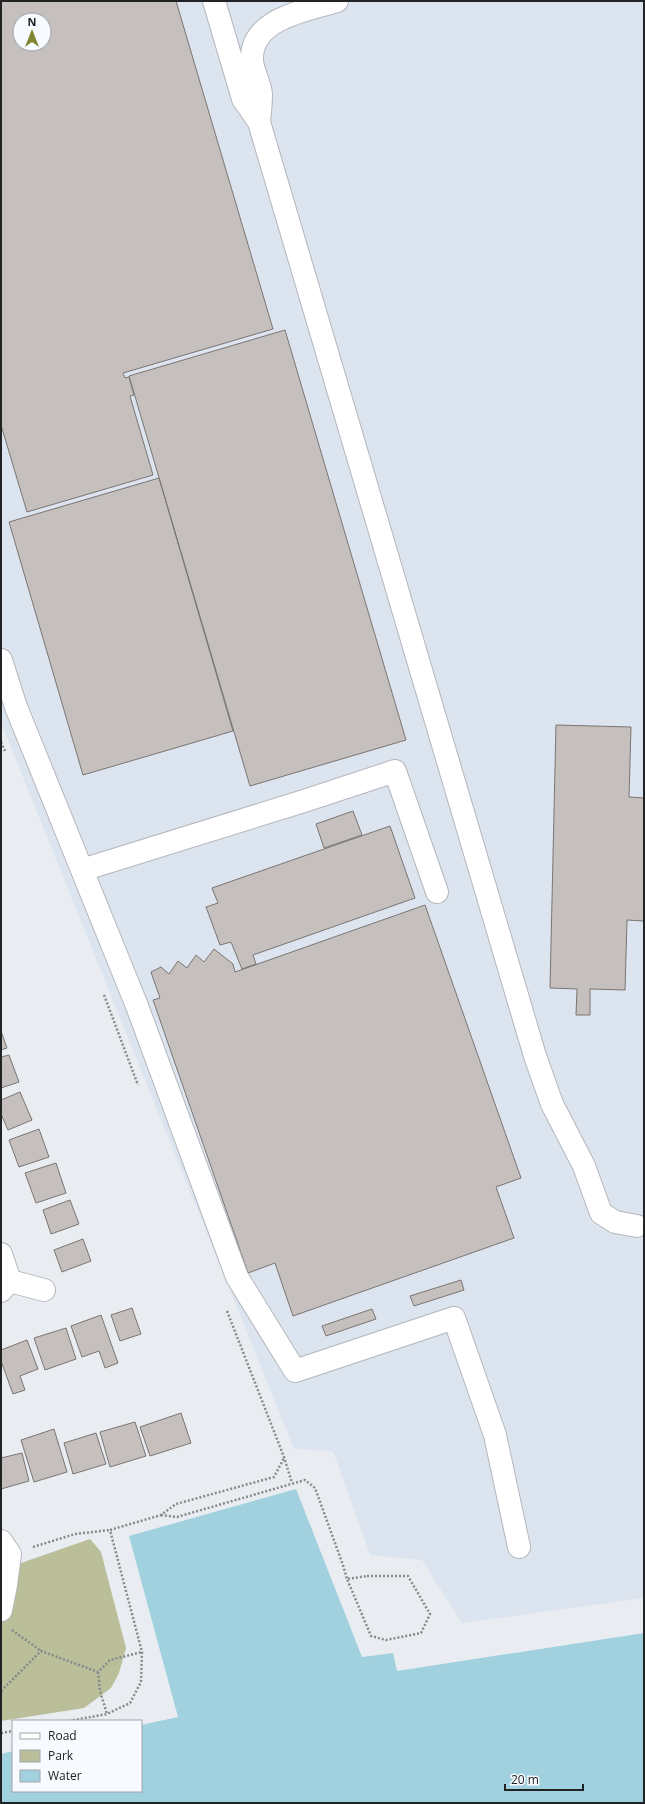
<svg xmlns="http://www.w3.org/2000/svg" width="645" height="1804" font-family="'Open Sans',sans-serif">
<style>
.built{fill:#dce4ef;fill-rule:evenodd}
.green{fill:#babe99}
.water{fill:#a1d1df}
.building{fill:#c5bfbd;stroke:#7a7573;fill-rule:evenodd}
.lines{fill:none;stroke-linecap:round;stroke-linejoin:round}
.minor-casing{stroke:#b4b7bb;stroke-width:24}
.path{stroke:#87898c;stroke-width:2.5;stroke-dasharray:2 2;stroke-linecap:butt}
.minor{stroke:#fff;stroke-width:22}
</style>
<rect width="100%" height="100%" fill="#e9edf1"/>
<path class="built" d="M1,1H644V1598L462,1623L422,1560L370,1555L333,1451L294,1449L1,723ZM20,20H44V44H20Z"/>
<path class="green" d="M90,1539L101,1552L126,1648L119,1673L111,1688L84,1708L1,1721V1570Z"/>
<path class="water" d="M296,1489L362,1657L393,1653L397,1671L644,1633V1803H1V1754L13,1751V1791H141V1725L178,1717L129,1536Z"/>
<path class="building" d="M1,1H176L273,329L123,373L125,378L129,377L134,395L130,396L153,475L27,512L1,425ZM20,20H44V44H20Z
M285,330L406,740L250,786L129,376Z
M159,478L233,731L83,775L9,522Z
M556,725L631,727L629,797L644,798V921L627,920L625,990L590,989V1015H576L577,989L550,988Z
M353,811L362,835L324,848L316,824Z
M390,826L415,898L253,955L256,964L242,969L231,942L220,945L206,907L218,903L212,888Z
M425,905L521,1178L496,1187L514,1238L293,1316L275,1263L248,1273L153,1000L160,998L151,972L161,967L169,974L178,961L187,968L196,955L204,962L214,949L233,964L235,972Z
M1,1031L7,1048L1,1050Z
M9,1055L19,1082L1,1088V1057Z
M20,1092L32,1120L8,1130L1,1114V1100Z
M39,1129L49,1157L19,1167L9,1140Z
M56,1163L66,1193L36,1203L25,1173Z
M70,1200L79,1224L51,1234L43,1210Z
M83,1239L91,1261L62,1272L54,1250Z
M461,1280L464,1290L414,1306L410,1296Z
M132,1308L141,1334L120,1341L111,1315Z
M372,1309L376,1319L326,1336L322,1326Z
M101,1315L118,1363L105,1368L99,1351L82,1357L71,1326Z
M66,1328L76,1359L45,1370L34,1338Z
M27,1340L38,1369L20,1376L25,1390L13,1394L1,1361V1350Z
M181,1413L191,1443L150,1456L140,1427Z
M135,1422L146,1456L110,1467L100,1432Z
M54,1429L67,1472L34,1482L21,1440Z
M96,1433L106,1464L73,1474L64,1443Z
M22,1453L29,1481L1,1489V1458Z"/>
<g class="lines">
<g class="minor-casing">
<path id="minor" d="M214,1L243,99L259,122L535,1056L552,1104L584,1166L601,1213L615,1222L637,1226
M259,122C260,113 261,103 261,94C260,82 252,71 252,59C251,18 308,10 337,1
M1,660L16,707L137,1006L237,1277L295,1371L454,1318L495,1435L519,1547
M82,870L304,801L395,771L437,892
M1,1254L10,1281L1,1291
M10,1281L44,1290
M1,1541L10,1554L6,1585L1,1610"/>
</g>
<path class="path" d="M1,742L5,751
M104,995L138,1085
M227,1311L284,1457L292,1483
M161,1515L177,1517L305,1480L315,1488L343,1565L347,1579
M33,1547L75,1534L110,1530
M367,1576H408L430,1614L421,1633L386,1640L371,1636L347,1579Z
M12,1630L41,1651
M98,1672L100,1691L107,1714
M1,1691L41,1651L98,1672L110,1660L142,1652
M69,1721L107,1714L130,1703L141,1682L142,1652L110,1530L161,1515L176,1504L274,1477L284,1458
M1,1733L13,1731"/>
<use href="#minor" class="minor"/>
</g>
<rect width="645" height="1804" fill="none" stroke="#212224" stroke-width="4"/>
<rect x="12" y="1720" width="130" height="72" fill="#f7faff" stroke="#a1a4a7"/>
<rect x="20" y="1733" width="20" height="6" fill="#ffffff" stroke="#a1a4a7"/>
<text x="48" y="1740" font-size="12" fill="#212224">Road</text>
<rect x="20" y="1750" width="20" height="12" fill="#babe99" stroke="#a1a4a7"/>
<text x="48" y="1760" font-size="12" fill="#212224">Park</text>
<rect x="20" y="1770" width="20" height="12" fill="#a1d1df" stroke="#a1a4a7"/>
<text x="48" y="1780" font-size="12" fill="#212224">Water</text>
<g transform="translate(32 32)"><circle r="19" fill="#f7faff" stroke="#a1a4a7"/>
<path d="M0-3L7 15L0 10L-7 15Z" fill="#828530"/>
<text y="-6" font-size="11" font-weight="bold" text-anchor="middle" fill="#212224">N</text>
</g>
<path d="M505 1784v6h78v-6" fill="none" stroke="#212224" stroke-width="2"/>
<text x="511" y="1784" font-size="12" fill="#212224" stroke="#f7faff" stroke-width="3" paint-order="stroke">20 m</text>
</svg>
